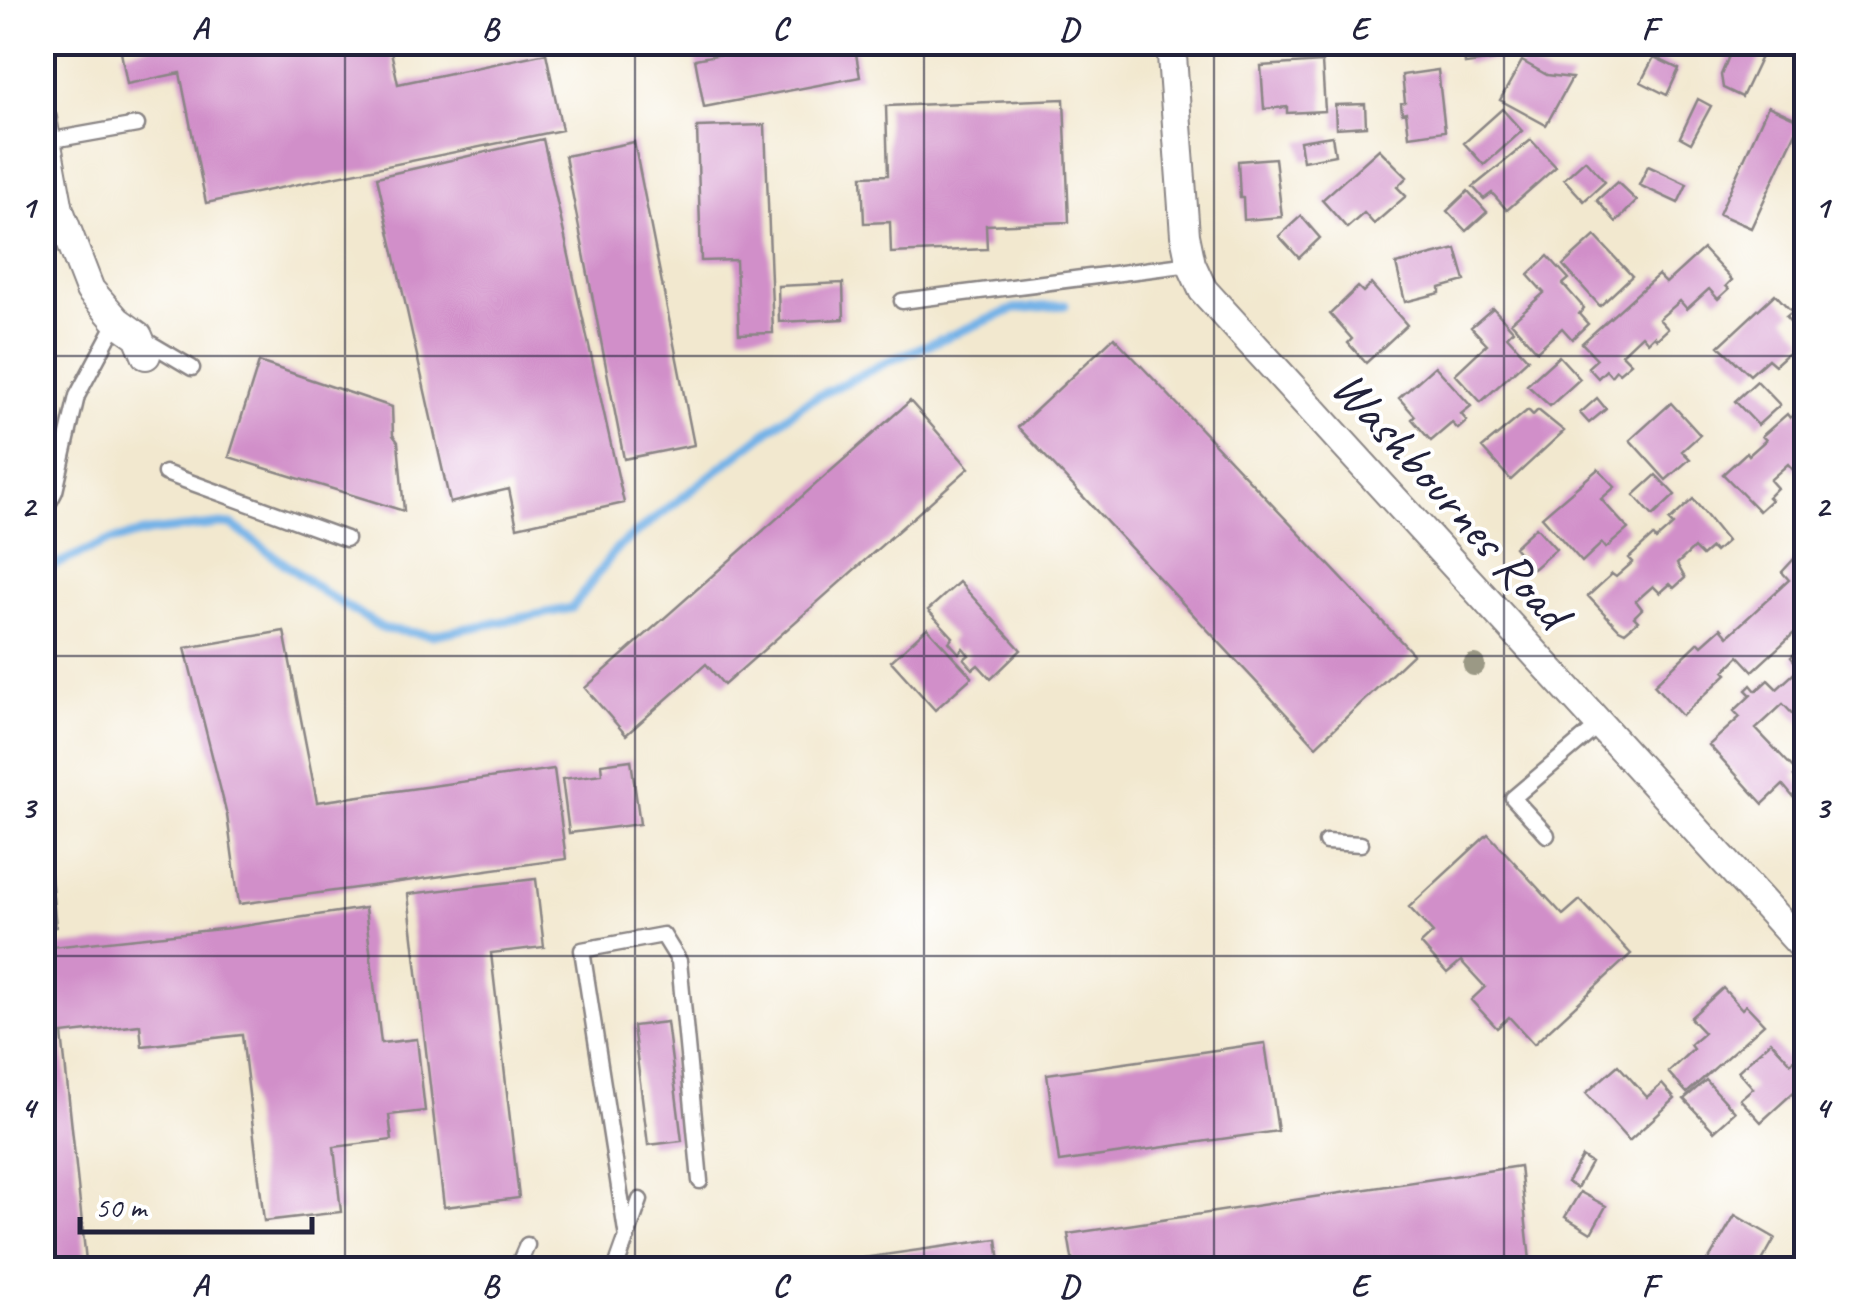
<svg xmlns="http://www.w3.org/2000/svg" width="1849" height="1312" font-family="Caveat,sans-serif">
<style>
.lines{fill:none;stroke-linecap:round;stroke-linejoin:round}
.stream{stroke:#74b2e7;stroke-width:9}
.building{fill:#d18fc9}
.lane-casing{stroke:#8a8585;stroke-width:19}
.street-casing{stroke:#8a8585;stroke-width:32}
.lane{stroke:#fff;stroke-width:14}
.street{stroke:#fff;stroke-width:28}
.tree{fill:#9b9985}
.grid{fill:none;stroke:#22223b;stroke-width:2.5;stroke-opacity:0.55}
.labels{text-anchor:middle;stroke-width:8;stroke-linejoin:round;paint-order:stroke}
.street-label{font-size:50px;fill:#22223b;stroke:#fff}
.neatline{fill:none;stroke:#22223b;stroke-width:4}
.grid-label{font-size:32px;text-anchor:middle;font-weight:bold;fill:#22223b}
</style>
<rect width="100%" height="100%" fill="#fff"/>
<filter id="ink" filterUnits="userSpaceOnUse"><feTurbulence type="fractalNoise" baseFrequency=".01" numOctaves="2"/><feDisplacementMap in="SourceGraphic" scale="20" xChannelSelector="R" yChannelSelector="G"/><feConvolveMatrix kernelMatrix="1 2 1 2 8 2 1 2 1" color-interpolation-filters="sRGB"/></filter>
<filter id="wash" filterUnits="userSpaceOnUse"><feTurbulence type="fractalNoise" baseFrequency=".0048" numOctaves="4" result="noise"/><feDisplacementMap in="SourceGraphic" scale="40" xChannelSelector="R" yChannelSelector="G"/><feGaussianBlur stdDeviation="2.25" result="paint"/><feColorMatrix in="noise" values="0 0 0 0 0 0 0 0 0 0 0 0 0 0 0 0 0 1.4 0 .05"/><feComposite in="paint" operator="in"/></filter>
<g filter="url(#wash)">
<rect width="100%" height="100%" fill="#f2e8cf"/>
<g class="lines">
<path class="stream" d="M42,571L106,542L148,532L221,524L232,525L326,594L384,629L432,635L572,608L617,548L804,403L891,360L1014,309L1065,305"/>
</g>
<g id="blocks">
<path class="building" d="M169,42H389L398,84L546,53L562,130L206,203L180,73L127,84L121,52Z
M741,42H854L860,77L704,107L695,59L743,50Z
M1463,42H1506L1509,58L1465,64Z
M1735,42H1768L1742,97L1723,88L1721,75Z
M1794,42H1806V55L1792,48Z
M1654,57L1679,69L1667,95L1641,82Z
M1522,61L1547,75L1572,78L1546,125L1500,100Z
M1322,62L1325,111L1287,113V107L1264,109L1261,66Z
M1438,70L1445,131L1409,136L1406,112L1402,113L1401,103L1405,102L1402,75Z
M1064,99L1069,222L986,225L987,249L891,253L890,222L864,223L862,176L888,175L886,106Z
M1698,99L1711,106L1691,143L1680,137Z
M1365,104L1366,126L1336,128L1335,105Z
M1768,106L1801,121L1751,228L1719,214Z
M1502,109L1522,131L1484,165L1464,143Z
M765,125L773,333L739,334L736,260L701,261L697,127Z
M1332,136L1335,155L1303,161L1300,141Z
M543,139L624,503L517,527L509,489L450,503L377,177Z
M1531,140L1556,167L1507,210L1492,193L1484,199L1473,187Z
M634,142L694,445L624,459L565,156Z
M1379,149L1407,177L1397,187L1406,196L1374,224L1364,213L1347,228L1322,200Z
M1275,158L1282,217L1244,220L1243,198H1240L1238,161Z
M1585,160L1605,182L1584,201L1564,179Z
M1648,166L1687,184L1678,203L1639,185Z
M1617,182L1637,201L1616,222L1597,200Z
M1468,191L1487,212L1466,231L1447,211Z
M1301,216L1320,238L1299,258L1279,236Z
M1595,236L1632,276L1600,306L1563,265Z
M1456,249L1465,281L1440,288V293L1405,302L1396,264Z
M1703,249L1732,280L1726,286L1729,289L1718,299L1709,289L1687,309L1680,301L1659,319L1668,329L1657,339L1654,336L1648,342L1642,335L1622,354L1631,363L1619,373L1616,370L1611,376L1606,370L1598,378L1588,367L1597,359L1582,343L1658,275L1666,283Z
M1548,256L1569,279L1563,284L1584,308L1579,314L1588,324L1572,339L1562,328L1537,351L1511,322L1544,293L1528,275Z
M843,283L844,319L779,322L778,286Z
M1371,284L1407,325L1366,363L1348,343L1352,339L1330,314L1358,287L1363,292Z
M1775,294L1792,312L1786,317L1805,338L1775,365L1768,359L1750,375L1719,346Z
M1493,308L1513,330L1507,336L1528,359L1481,402L1455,374L1487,344L1471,327Z
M1114,337L1413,654L1316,746L1018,427Z
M1559,356L1580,379L1550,406L1527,385Z
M259,362L392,407L393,435L398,442L404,511L229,457Z
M1435,366L1471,406L1461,414L1467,421L1458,429L1452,423L1431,441L1412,419L1415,416L1399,398Z
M1757,381L1780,405L1758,425L1735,401Z
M1597,398L1606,409L1589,423L1580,413Z
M910,401L969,468L724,685L706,664L626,735L585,688Z
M1671,403L1700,435L1682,451L1690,459L1666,480L1630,440Z
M1806,404V464L1804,462L1794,471L1788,464L1770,480L1777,488L1768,497L1771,500L1759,511L1723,474L1747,452L1749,455L1766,440L1762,436L1787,414L1790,418Z
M1528,410L1533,415L1538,410L1564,431L1511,480L1482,448Z
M42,446L53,489L42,491Z
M1598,469L1615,487L1601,499L1628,529L1606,548L1602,543L1582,562L1542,517Z
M1656,475L1675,495L1653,516L1634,495Z
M1693,499L1727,541L1715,552L1711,548L1702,556L1694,548L1677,564L1685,578L1674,588L1670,584L1660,593L1653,586L1636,601L1642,609L1634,617L1638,621L1625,632L1619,629L1588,596L1612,574L1616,577L1633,562L1629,558L1653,536L1656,540L1673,525L1669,521Z
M1536,527L1556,549L1533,569L1514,547Z
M1806,546V622L1753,671L1739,656L1724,671L1727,674L1682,716L1654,685L1699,642L1702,645L1721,628L1728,636L1789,580L1782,572Z
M959,582L1021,650L991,679L978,665L973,669L964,659L969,655L963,648L959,653L949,642L953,637L928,610Z
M927,628L972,677L935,710L891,661Z
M284,631L317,802L554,769L566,859L239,904L227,815L185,648Z
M1806,643V724L1804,726L1783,704L1756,729L1798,773L1794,776L1804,788L1794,798L1783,785L1763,804L1709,745L1740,717L1734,711L1751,695L1746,690L1751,685L1756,691L1768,680L1777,689L1800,668L1791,657Z
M631,760L640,824L569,833L562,779L602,774L601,764Z
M1488,834L1563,915L1580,900L1631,954L1534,1044L1509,1017L1497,1028L1471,1000L1485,987L1461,961L1447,973L1421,944L1433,933L1409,907Z
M51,875L56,927L42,928V876Z
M536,879L544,947L491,953L519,1198L444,1207L408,894Z
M365,908L381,1043L417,1039L425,1111L389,1115L392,1140L334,1147L341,1212L264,1221L242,1035L142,1046L140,1025L62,1034L86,1261L42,1266V948L230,928Z
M1723,988L1742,1009L1746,1005L1764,1024L1687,1093L1668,1072L1693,1049L1690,1045L1704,1033L1690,1018Z
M667,1022L682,1141L648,1145L633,1026Z
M1771,1041L1791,1063L1794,1060L1806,1074V1081L1761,1122L1740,1099L1753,1088L1738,1071Z
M1265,1043L1278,1131L1059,1162L1047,1074Z
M1618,1065L1647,1097L1662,1084L1675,1099L1629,1141L1586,1093Z
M1706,1080L1735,1112L1714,1131L1684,1099Z
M1582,1157L1591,1163L1577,1188L1567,1182Z
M1520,1166L1530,1261L1526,1270H1074L1068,1234Z
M1580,1192L1606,1206L1591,1233L1565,1217Z
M1735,1215L1775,1238L1757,1270H1723L1708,1261Z
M997,1239L1001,1270H799V1267Z"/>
</g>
</g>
<g filter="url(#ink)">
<use href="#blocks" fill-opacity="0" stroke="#8a8585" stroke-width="2.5"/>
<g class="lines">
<g class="lane-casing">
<path id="lane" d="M47,141L137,125
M902,301L1191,264
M143,339L192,368
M165,473L346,539
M42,516L55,491L77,396L117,321
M1547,835L1513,798L1599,725
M1326,842L1361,844
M627,1238L582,950L663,935L679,961L700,1181
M516,1270L527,1245
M615,1270L640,1200"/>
</g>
<g class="street-casing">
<path id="street" d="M1171,42L1185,235L1191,264L1203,290L1806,950
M42,118L59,210L90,290L117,321L138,336L146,355"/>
</g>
<use href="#lane" class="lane"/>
<use href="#street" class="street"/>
</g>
<circle class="tree" cx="1474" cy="665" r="11"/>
</g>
<path class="grid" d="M345,42V1270M635,42V1270M924,42V1270M1214,42V1270M1504,42V1270M42,356H1806M42,656H1806M42,956H1806"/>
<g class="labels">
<g class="street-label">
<text transform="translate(1452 498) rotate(48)" y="18">Washbournes Road</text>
</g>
</g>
<rect width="1849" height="1312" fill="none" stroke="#fff" stroke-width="110"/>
<path d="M80 1217v15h232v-15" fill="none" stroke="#22223b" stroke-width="5"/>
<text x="95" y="1217" font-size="30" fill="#22223b" stroke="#ffffff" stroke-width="8" paint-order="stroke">50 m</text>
<rect x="55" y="55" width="1739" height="1202" class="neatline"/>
<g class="grid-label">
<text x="200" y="39">A</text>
<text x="490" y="39">B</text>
<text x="780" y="39">C</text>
<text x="1069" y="39">D</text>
<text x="1359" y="39">E</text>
<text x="1649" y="39">F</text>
<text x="28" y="217">1</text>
<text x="1822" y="217">1</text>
<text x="28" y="517">2</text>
<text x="1822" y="517">2</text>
<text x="28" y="818">3</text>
<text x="1822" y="818">3</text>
<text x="28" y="1118">4</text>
<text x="1822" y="1118">4</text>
<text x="200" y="1296">A</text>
<text x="490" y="1296">B</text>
<text x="780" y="1296">C</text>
<text x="1069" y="1296">D</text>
<text x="1359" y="1296">E</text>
<text x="1649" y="1296">F</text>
</g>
</svg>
